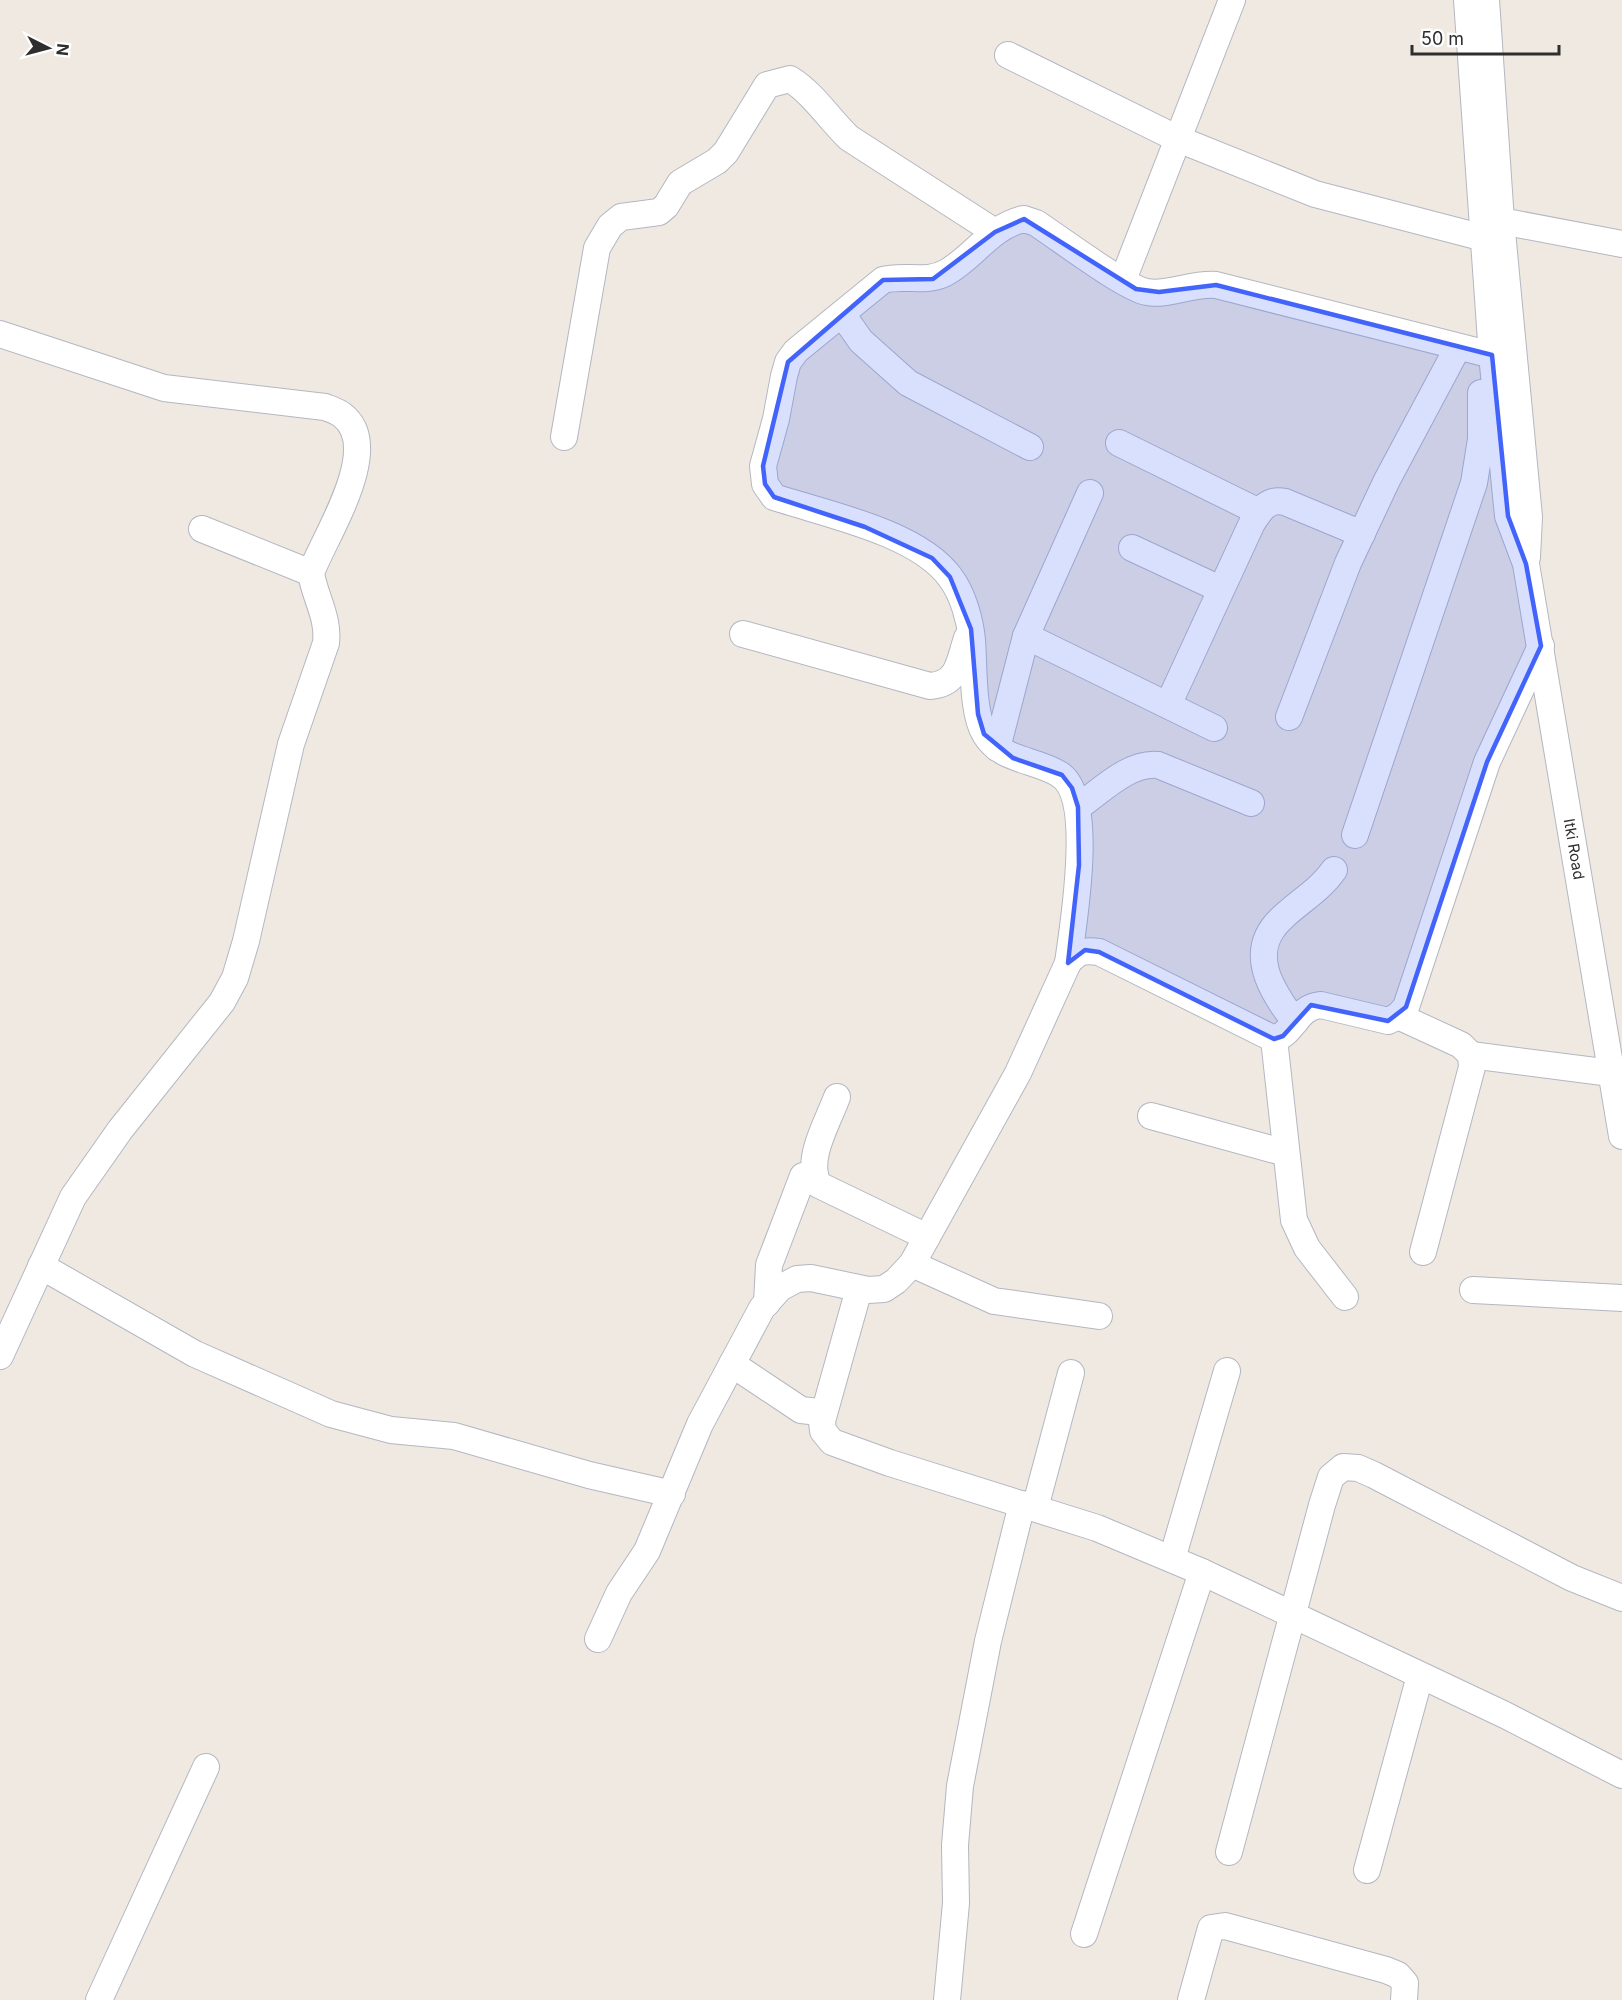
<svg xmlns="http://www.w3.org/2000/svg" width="1622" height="2000" font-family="Inter,sans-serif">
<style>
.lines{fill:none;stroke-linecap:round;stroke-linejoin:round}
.minor-casing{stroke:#b4b7c1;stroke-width:28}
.minor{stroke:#fff;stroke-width:26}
.marked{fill:#4264fb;fill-opacity:0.2;stroke:#4264fb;stroke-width:4.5;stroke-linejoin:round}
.labels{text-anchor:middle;stroke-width:4.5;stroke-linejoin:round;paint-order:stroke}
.street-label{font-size:15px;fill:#2e2e2e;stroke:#fff}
</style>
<rect width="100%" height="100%" fill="#efe9e1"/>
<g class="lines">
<g class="minor-casing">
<g id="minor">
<path id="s1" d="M1467,0L1492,355L1508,516L1526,564L1622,1136"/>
<path d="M1486,0L1501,221L1529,517L1527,557"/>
<path d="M1008,55L1178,139L1315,194L1484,238"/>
<path d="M1501,221L1622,244"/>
<path d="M1123,280L1232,0"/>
<path d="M842,314L861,341L908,383L1030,447"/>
<path d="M0,334L164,388L325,407C330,409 337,411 342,415C385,447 324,537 311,573C315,598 329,617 326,643L291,744L246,941L235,978L222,1002L120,1130L73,1197L0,1356"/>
<path d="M564,437L597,248L610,226L621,217L659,212L666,206L680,183L717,161L726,152L767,85L790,79C814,94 829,119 849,138L995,232"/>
<path d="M1119,443L1259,512"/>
<path d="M202,529L311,573"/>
<path d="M1132,548L1220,589"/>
<path d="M743,634L930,686C959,684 959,661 967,638"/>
<path d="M1026,636L1214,728"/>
<path d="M1168,705L1252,523C1261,509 1268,498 1285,502L1362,534"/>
<path d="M1289,717L1348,563L1387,480L1458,347"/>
<path d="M997,748L1026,636L1090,493"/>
<path d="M1078,807C1101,791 1129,762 1158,765L1251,803"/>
<path d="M1355,835L1474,483L1481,439V393"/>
<path d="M1068,963C1073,925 1096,796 1059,774C1035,759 1001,761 985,734C972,714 974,665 972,640C970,620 963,594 950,577C917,532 825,514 774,497L765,484L763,466L776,419L784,376L788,362L796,351L883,280C904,274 927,284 947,272C975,256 991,226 1024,219L1036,223C1058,237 1126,289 1147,292C1167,296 1192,283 1216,285L1492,355"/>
<path d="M1398,1016L1461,1045L1471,1055L1472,1067L1423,1252"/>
<path d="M1295,1022C1271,990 1245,951 1283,917C1301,900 1320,890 1334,870"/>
<path d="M1274,1039L1294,1220L1307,1248L1345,1297"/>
<path d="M1471,1055L1611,1073"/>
<path d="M837,1097C828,1122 804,1161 819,1185L927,1237"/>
<path d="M1151,1116L1286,1153"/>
<path d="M912,1264L994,1301L1099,1316"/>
<path d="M41,1266L195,1354L331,1414L391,1430L454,1436L589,1475L672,1494"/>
<path d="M859,1289L822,1421L823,1431L832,1442L890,1463L1097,1528L1202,1572L1505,1715L1622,1775"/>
<path d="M1473,1290L1622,1298"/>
<path d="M767,1303L769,1265L803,1176"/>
<path d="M732,1364L801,1410L819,1412L822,1421"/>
<path d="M1035,1508L1071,1373"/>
<path d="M1172,1559L1227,1371"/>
<path d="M598,1639L619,1593L647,1551L700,1424L762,1308L780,1288L797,1279L811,1278L868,1290L884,1289L896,1281L912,1264L1018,1073L1068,963C1078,951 1084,950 1099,952L1274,1039C1295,1033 1296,1007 1321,1005L1388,1021L1398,1016L1406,1007L1487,762L1541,646"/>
<path d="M1229,1852L1322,1505L1331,1477L1343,1467L1358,1468L1374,1475L1572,1578L1622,1598"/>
<path d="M1367,1870L1420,1676"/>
<path d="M1084,1934L1202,1572"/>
<path d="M99,2000L206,1767"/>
<path d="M947,2000L956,1903L955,1845L960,1786L988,1641L1022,1504"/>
<path d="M1191,2000L1211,1928L1225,1926L1386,1970L1398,1975L1405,1983L1404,2000"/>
</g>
</g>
<use href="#minor" class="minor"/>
</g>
<path class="marked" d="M1024,219L1136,289L1159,292L1216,285L1492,355L1508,516L1526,564L1541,646L1487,762L1406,1007L1388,1021L1311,1005L1283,1036L1274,1039L1099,952L1085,950L1068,963L1079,865L1078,807L1072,788L1062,775L1013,758L984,734L978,714L971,629L950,577L932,558L865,527L774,497L765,484L763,466L788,362L883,280L933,279L995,232Z"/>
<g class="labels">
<g class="street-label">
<text dy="5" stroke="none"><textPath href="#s1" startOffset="858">Itki Road</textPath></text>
</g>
</g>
<g transform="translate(48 48) rotate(96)" stroke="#ffffff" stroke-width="4.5" paint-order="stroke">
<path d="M0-4.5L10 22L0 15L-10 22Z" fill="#2e2e2e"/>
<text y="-9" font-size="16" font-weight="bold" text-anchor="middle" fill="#2e2e2e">N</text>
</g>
<path d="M1412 45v9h147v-9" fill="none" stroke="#2e2e2e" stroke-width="3"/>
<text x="1421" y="45" font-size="18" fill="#2e2e2e" stroke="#ffffff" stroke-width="4.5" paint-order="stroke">50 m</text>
</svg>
